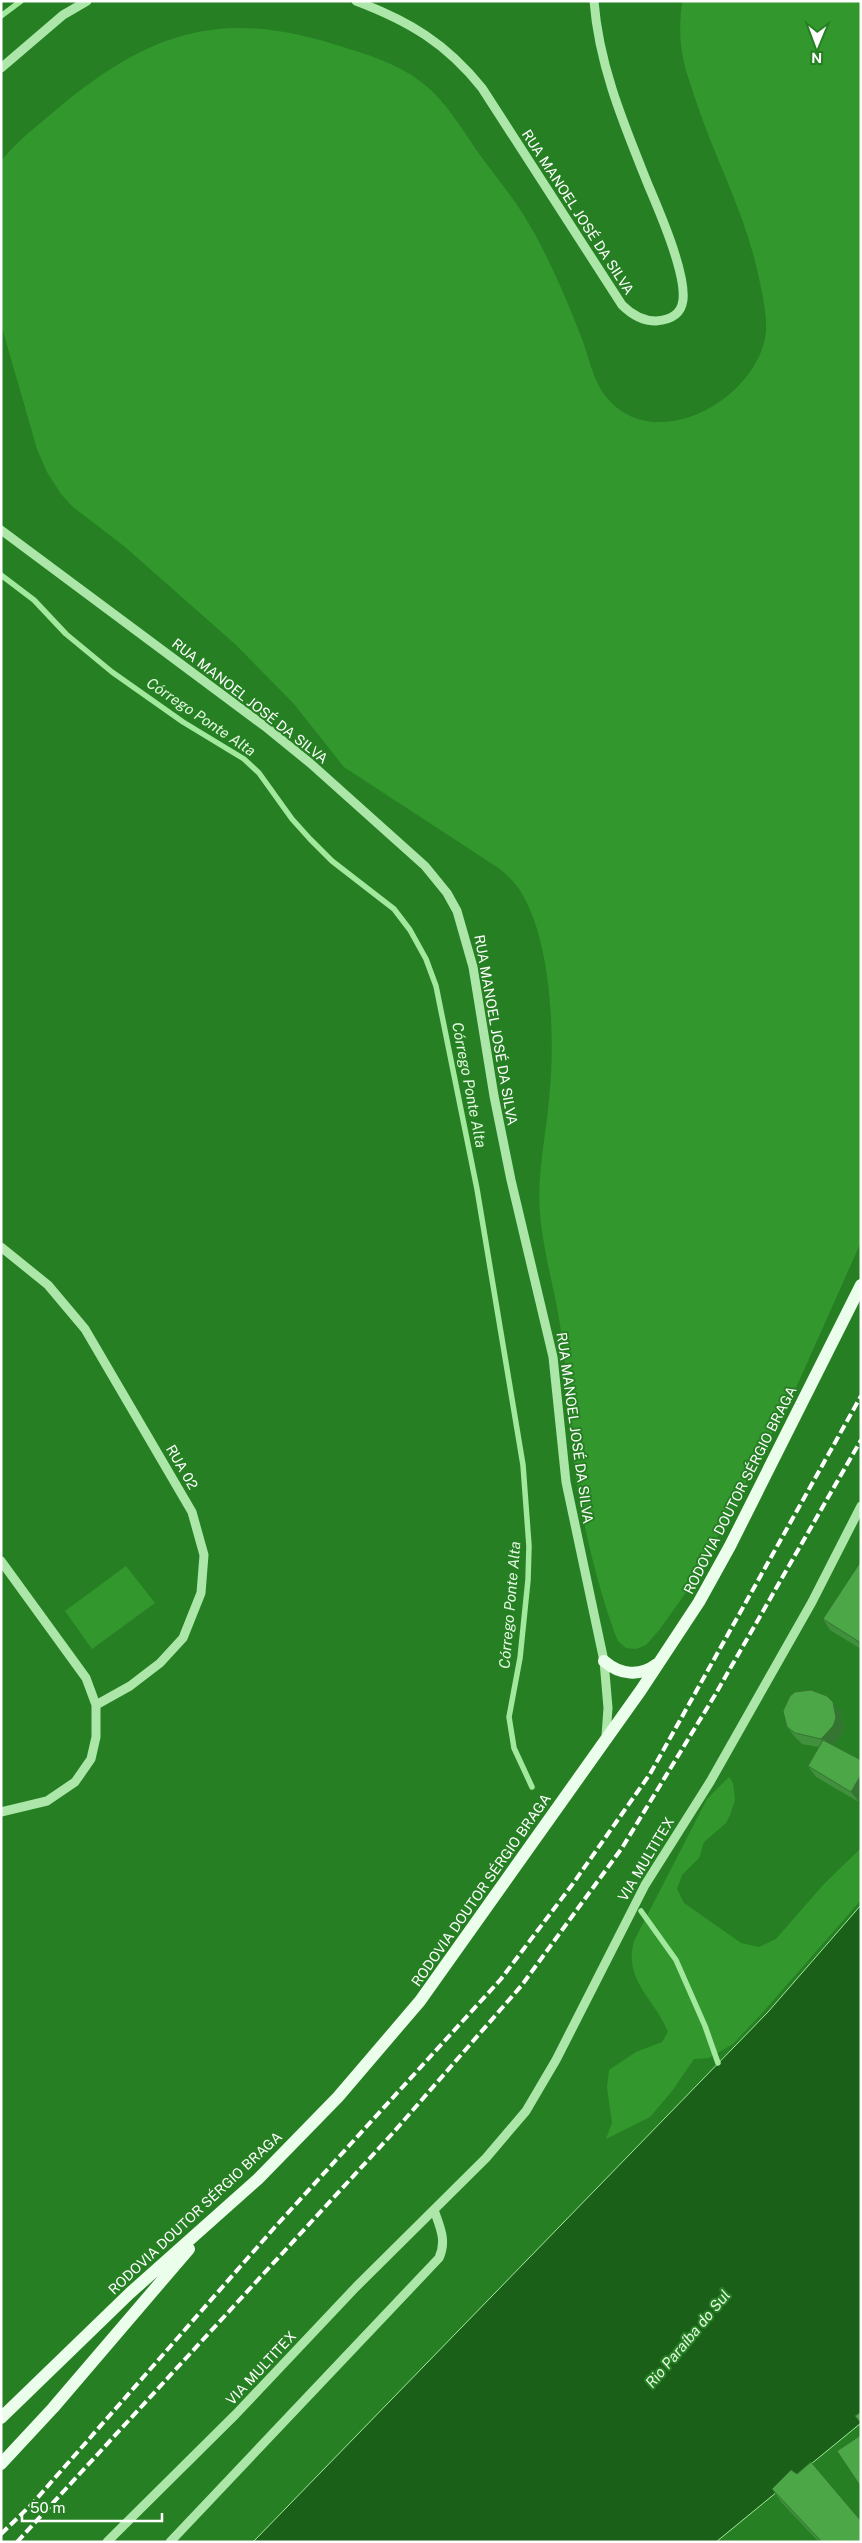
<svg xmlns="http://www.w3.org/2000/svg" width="862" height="2543" font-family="'Public Sans',sans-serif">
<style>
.green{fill:#32982d}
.water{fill:#1a6018;stroke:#a2e89d}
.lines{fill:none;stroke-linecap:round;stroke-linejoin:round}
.stream{stroke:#a2e89d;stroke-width:5.5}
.minor{stroke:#ace7a9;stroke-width:9}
.major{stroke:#ebfdeb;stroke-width:12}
.rail{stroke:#fff;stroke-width:4;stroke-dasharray:9 4;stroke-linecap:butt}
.wall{fill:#41903d}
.shaded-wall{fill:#357532}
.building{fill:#4ca747;stroke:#357532}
.labels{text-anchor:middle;stroke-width:4;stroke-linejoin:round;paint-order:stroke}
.street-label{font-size:14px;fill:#fff;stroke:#268023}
.water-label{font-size:15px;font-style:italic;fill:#e3f9e1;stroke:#268023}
</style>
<rect width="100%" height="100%" fill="#268023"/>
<path class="green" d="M682,1H861V1242L795,1390L694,1581L660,1629L646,1645L636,1649L626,1648L618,1641L615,1634C594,1575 580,1512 572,1449C567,1410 567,1371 561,1331C556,1295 545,1259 541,1223C535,1178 547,1134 550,1089C555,1032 551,933 517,886C512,880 506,874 500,869L344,767L294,704L235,644L124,546L73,507L61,494L47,472L37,449L1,324V161C19,139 42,122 63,104C156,28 227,9 343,47C372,56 401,65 425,85C446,102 462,129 477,151C492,172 509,192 523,214C546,251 564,293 580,334C589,355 592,380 607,398C656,457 760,398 766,331C767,316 763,298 760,283C748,218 715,160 695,98C691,84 685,71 683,57C679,38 680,20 682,1Z
M126,1566L155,1603L92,1649L65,1611Z
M729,1777L733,1783L735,1800L730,1815L726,1823L704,1842L699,1858L682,1875L677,1889L684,1903L741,1943L759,1947L776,1939L824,1884L861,1848V1900L763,2012L733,2044L709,2058L694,2059L672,2091L650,2117L606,2139L612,2123L607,2087L609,2070L636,2052L662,2042L668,2032C655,1999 623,1981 634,1941L707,1799Z"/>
<path class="water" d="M861,1905V2423L716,2542H253L768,2012Z"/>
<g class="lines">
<path class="stream" d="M1,16L21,1
M1,575L34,600L66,634L112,672L183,722L244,759L259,773L292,819L310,839L332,861L394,909L410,930L426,959L436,986L477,1189L523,1465L529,1546L528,1580L520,1658L509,1717L514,1748L532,1787
M641,1911L676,1960L705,2026L718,2063"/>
<path class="minor" d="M356,1C409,21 446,43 482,88L622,305C632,315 642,321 656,321C670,320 681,315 683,300C686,273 660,213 649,187C625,127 599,67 594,1
M1,68L63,15L87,1
M1,530L267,728L310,763L425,866L447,893L457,911L473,967L494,1096L511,1180L553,1357L566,1482L604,1661L608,1708L606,1736
M1,1247L48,1285L85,1329L192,1512L204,1555L201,1593L183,1638L160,1663L130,1686L96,1705
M1,1561L86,1678L96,1705V1737L91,1759L75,1782L47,1801L1,1812
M107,2542L236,2414L356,2287L486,2158L526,2111L556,2060L645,1885L710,1782L812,1602L861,1506
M170,2542L439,2258C447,2241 440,2227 434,2210"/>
<path class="major" d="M604,1661C620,1675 640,1677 657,1664
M1,2418L130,2293L258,2179L338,2097L420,2001L641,1690L699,1602L730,1546L861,1285
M1,2464L53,2408L189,2249"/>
<path class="rail" d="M1,2534L32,2504L275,2227L501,1979L572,1885L650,1774L861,1396
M17,2542L392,2134L522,1985L622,1848L715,1695L861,1440"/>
</g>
<path class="wall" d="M861,1561V1649L830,1630L823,1619Z
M841,1713L844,1728L841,1736L832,1745L861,1760V1799L859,1802L816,1777L808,1766L819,1747L802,1744L795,1737L787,1727Z
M772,2489L861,2542H819L782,2503Z"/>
<path class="shaded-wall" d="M833,1702L841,1713L844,1728L841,1736L829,1749L821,1739Z
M861,1775V1799L859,1802L851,1792Z"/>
<path class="building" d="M861,1561V1643L823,1619Z
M811,1690L827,1696L833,1702L836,1718L833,1726L821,1739L795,1733L787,1727L783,1711L790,1696L795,1692Z
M823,1740L861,1760V1775L851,1792L808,1766Z
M861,2412V2423L855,2416Z
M861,2435V2487L837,2451Z
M811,2462L861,2521V2542H822L772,2489L791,2470L797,2474Z"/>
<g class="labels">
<g class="street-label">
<text transform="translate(578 212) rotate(57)" y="5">RUA MANOEL JOSÉ DA SILVA</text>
<text transform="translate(250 701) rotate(38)" y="5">RUA MANOEL JOSÉ DA SILVA</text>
<text transform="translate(496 1030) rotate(80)" y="5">RUA MANOEL JOSÉ DA SILVA</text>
<text transform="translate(575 1428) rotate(82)" y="5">RUA MANOEL JOSÉ DA SILVA</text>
<text transform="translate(182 1467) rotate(60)" y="5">RUA 02</text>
<text transform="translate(740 1490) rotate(-63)" y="5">RODOVIA DOUTOR SÉRGIO BRAGA</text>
<text transform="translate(646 1859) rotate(-59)" y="5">VIA MULTITEX</text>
<text transform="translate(481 1890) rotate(-55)" y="5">RODOVIA DOUTOR SÉRGIO BRAGA</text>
<text transform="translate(195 2213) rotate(-43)" y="5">RODOVIA DOUTOR SÉRGIO BRAGA</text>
<text transform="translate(261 2368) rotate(-47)" y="5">VIA MULTITEX</text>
</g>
<g class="water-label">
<text transform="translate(201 717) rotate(34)" y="5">Córrego Ponte Alta</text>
<text transform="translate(469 1085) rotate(79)" y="5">Córrego Ponte Alta</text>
<text transform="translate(510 1605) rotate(-85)" y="5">Córrego Ponte Alta</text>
<text transform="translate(688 2339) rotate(-50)" y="5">Rio Paraíba do Sul</text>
</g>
</g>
<rect width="862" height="2543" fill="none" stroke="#ffffff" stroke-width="5"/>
<g transform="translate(817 45) rotate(181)" stroke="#268023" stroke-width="4" paint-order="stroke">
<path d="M0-4L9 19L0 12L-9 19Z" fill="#ffffff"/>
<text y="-8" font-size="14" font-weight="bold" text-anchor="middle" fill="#ffffff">N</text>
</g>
<path d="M22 2513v8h140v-8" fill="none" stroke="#ffffff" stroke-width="2.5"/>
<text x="30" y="2513" font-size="15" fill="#ffffff" stroke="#268023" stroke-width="4" paint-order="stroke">50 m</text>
</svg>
